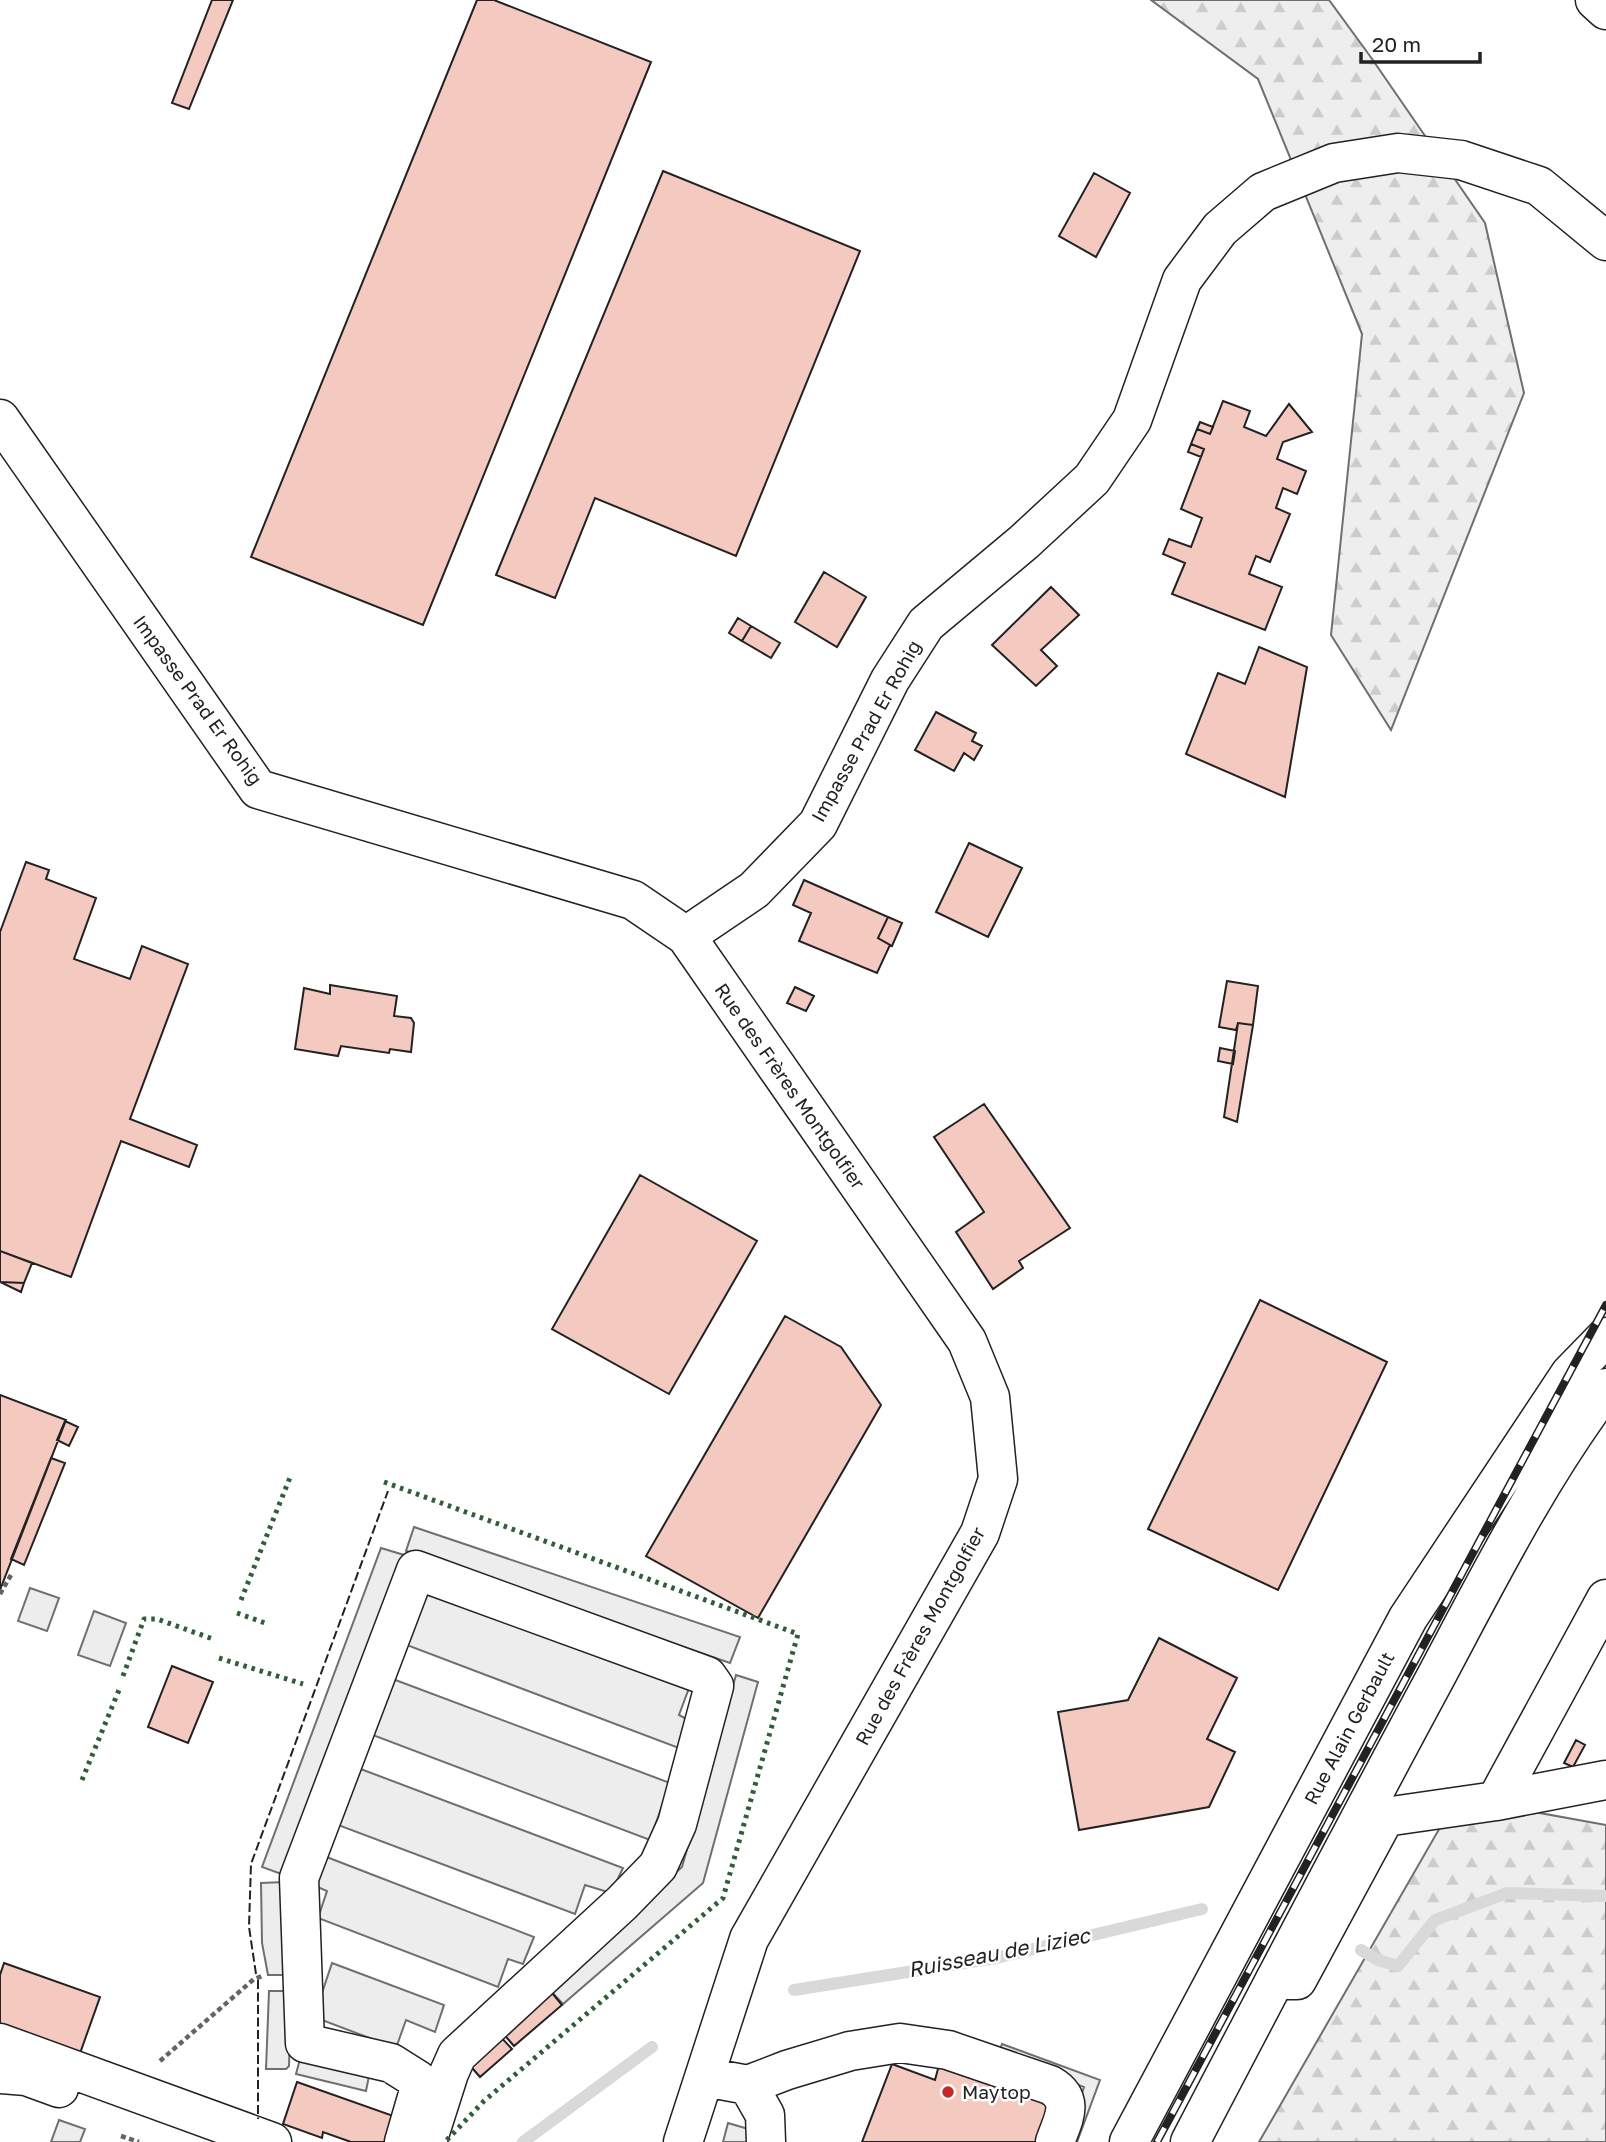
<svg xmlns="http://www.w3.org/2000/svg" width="1606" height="2142" font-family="'Golos Text',sans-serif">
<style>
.forest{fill:url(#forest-firs);stroke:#6f6f6f;stroke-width:2}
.parking{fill:#ededed;stroke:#6f6f6f;stroke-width:2}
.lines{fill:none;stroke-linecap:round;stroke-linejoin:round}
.stream{stroke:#d9d9d9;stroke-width:12}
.building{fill:#f3c9c0;stroke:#222;stroke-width:2}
.minor-casing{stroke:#222;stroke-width:41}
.major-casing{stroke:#222;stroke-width:41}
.path{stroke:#646464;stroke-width:4.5;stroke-dasharray:5 3.5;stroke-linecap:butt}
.minor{stroke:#fff;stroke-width:38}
.major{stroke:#fff;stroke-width:38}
.rail-casing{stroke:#222;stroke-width:8}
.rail{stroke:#fff;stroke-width:5;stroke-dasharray:16;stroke-linecap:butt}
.hedge{stroke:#2f5e38;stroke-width:5;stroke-dasharray:3.5 5;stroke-linecap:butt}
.fence{stroke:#222;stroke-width:2;stroke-dasharray:9 3.5;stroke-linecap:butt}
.poi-dot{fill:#c62828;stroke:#fff;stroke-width:2.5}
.labels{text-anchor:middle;stroke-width:5;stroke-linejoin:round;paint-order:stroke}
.street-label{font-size:19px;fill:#222;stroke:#fff}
.poi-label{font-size:19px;fill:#222;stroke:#fff;text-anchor:start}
.water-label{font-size:21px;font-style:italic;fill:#222;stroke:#fff}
</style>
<defs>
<pattern id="forest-firs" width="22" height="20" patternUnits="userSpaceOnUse" patternTransform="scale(1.75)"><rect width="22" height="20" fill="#eee"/><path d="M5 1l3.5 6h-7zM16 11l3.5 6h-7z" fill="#ccc"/></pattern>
</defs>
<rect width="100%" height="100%" fill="#fff"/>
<path class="forest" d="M1151,0H1329L1370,56L1485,223L1524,393L1391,730L1331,635L1362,334L1258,79Z
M1457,1798L1606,1825V2142H1259Z"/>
<path class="parking" d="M414,1527L740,1637L730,1663L406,1551Z
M381,1548L404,1555L284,1875L262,1867Z
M30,1588L59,1598L47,1631L18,1621Z
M424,1588L689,1688L679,1715L692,1722L684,1750L404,1644Z
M94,1611L126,1623L110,1666L78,1655Z
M736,1675L758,1682L703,1883L563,2004L548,1988L682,1867Z
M390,1678L670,1783L650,1840L370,1734Z
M358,1768L623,1868L611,1893L585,1885L575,1914L338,1825Z
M324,1856L534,1937L523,1964L508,1959L498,1987L318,1918L327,1891L313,1885Z
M284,1882L289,1975H268L262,1943L261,1883Z
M332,1963L444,2005L435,2032L406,2020L396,2048L314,2017Z
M269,1991H291L289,2066L286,2069H266Z
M1002,2044L1100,2080L1077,2142H1065L1084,2087L998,2055Z
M300,2059L369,2076L366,2091L296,2074Z
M59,2120L85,2129L80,2142H51Z
M728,2123L755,2131L752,2142H723Z"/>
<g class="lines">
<path class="stream" d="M1361,1950L1378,1960L1398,1966L1435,1920L1507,1893L1606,1896
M794,1990L996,1958L1202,1909
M523,2142L652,2047"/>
</g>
<path class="building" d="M212,0H233L189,109L172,103Z
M477,0H494L651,62L423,625L251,557Z
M663,171L860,251L736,556L595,498L555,598L496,575Z
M1094,173L1130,193L1096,257L1059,236Z
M1223,401L1250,411L1244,427L1266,436L1289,404L1312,432L1283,442L1277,459L1306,471L1297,494L1283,488L1276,508L1290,514L1270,562L1256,556L1249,574L1282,587L1265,630L1172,594L1185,563L1163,554L1169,539L1191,547L1202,518L1181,509L1204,449L1191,444L1197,429L1210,434Z
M1200,422L1213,427L1210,434L1197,429Z
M1191,444L1204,449L1201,457L1188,452Z
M824,572L866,597L837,647L795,622Z
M1051,587L1079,615L1041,650L1057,666L1036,686L992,645Z
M738,618L751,626L742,641L729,633Z
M751,626L780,643L771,658L742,641Z
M1259,647L1307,667L1285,797L1186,754L1218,673L1245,684Z
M936,712L976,733L972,741L982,746L974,760L964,753L954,771L915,750Z
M969,843L1022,868L988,937L936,912Z
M26,862L49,870L46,879L96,898L74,959L130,979L142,946L188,964L130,1119L197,1145L189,1167L121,1141L71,1277L0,1251V932Z
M804,880L888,917L878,938L890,945L877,973L799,941L811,913L793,905Z
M888,917L902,923L892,946L878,938Z
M1227,981L1258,986L1253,1025L1238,1023L1236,1030L1219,1027Z
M330,985L397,996L394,1016L411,1018L414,1023L411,1052L390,1049L389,1053L341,1046L338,1056L295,1049L304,988L330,994Z
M795,987L814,996L806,1011L787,1003Z
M1238,1023L1253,1025L1237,1122L1224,1117Z
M1220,1048L1235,1051L1233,1064L1218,1061Z
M984,1104L1070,1228L1019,1261L1023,1268L993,1289L956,1232L984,1212L934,1137Z
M640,1175L757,1241L669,1394L552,1329Z
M0,1251L32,1263L24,1283L0,1282Z
M0,1282L24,1283L21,1292Z
M1260,1300L1387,1362L1278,1590L1148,1529Z
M785,1316L841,1347L881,1405L758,1618L646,1556Z
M0,1395L66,1420L0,1590Z
M65,1421L78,1427L69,1446L57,1440Z
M51,1458L65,1463L24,1565L11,1559Z
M1159,1638L1237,1678L1207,1739L1235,1752L1209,1807L1079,1830L1058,1712L1128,1700Z
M172,1666L213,1682L188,1743L148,1727Z
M1576,1740L1585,1745L1573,1767L1564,1763Z
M4,1963L100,1997L78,2059L0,2031V1975Z
M548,1988L562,2005L514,2046L500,2030Z
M497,2033L512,2049L480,2077L466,2061Z
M892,2064L935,2080L939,2065L1051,2105L1038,2142H862Z
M297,2082L402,2119L394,2142H351L323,2132L322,2138L283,2124Z"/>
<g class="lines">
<g class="minor-casing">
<path id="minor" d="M1595,0L1606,10
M0,419L258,789L633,900L686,936L754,890L818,824L890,680L926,624L1024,542L1092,479L1132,420L1182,280L1220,229L1263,192L1334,163L1398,153L1461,160L1539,186L1606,241
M1606,1599L1496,1801L1606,1780
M1275,1980H1297L1385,1817L1496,1801
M0,2043L272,2142
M0,2074L26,2076L59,2088
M705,2077L748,2085L787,2070L850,2051L900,2043L948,2050L1050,2085C1076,2100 1063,2119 1055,2142
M748,2085L765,2115L766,2142
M404,2142L418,2094V2080L391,2063L305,2043L299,1878L416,1570L707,1676L714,1686L677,1824L658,1866L622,1903L457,2055L449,2073L427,2142
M683,2142L749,1939L980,1533L998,1479L990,1397L967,1341L686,936"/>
</g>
<g class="major-casing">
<path id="major" d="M1129,2142L1408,1618L1570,1374L1606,1337
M1190,2142C1270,1989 1350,1836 1432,1684C1486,1583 1537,1480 1606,1388"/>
</g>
<path class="path" d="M0,1594L11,1575
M160,2061L254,1979L262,1976
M121,2136L139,2142"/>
<use href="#minor" class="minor"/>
<use href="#major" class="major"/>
<g class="rail-casing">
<path id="rail" d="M1157,2142L1606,1305"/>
</g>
<use href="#rail" class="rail"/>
<path class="hedge" d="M384,1482L798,1634L723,1898L484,2101L445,2142
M241,1600L291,1475
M237,1613L265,1623
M219,1658L303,1684
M123,1676L144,1619H157L213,1639
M82,1780L119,1690"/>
<path class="fence" d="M256,1974L249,1927L251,1864L388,1491
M258,1980V2119"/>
</g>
<circle class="poi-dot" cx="948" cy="2092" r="7"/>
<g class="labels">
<g class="street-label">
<text transform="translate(198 700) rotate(54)" y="7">Impasse Prad Er Rohig</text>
<text transform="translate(866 731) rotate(-61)" y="7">Impasse Prad Er Rohig</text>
<text transform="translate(790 1086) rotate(55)" y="7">Rue des Frères Montgolfier</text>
<text transform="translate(920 1636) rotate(-61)" y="7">Rue des Frères Montgolfier</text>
<text transform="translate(1349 1728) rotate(-62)" y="7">Rue Alain Gerbault</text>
</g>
<g class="poi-label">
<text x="962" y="2099">Maytop</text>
</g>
<g class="water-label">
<text transform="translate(999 1953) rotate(-11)" y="7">Ruisseau de Liziec</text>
</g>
</g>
<path d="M1361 52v10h119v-10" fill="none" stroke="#222222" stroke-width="3.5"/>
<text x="1372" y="52" font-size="21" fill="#222222" stroke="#ffffff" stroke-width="5" paint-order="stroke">20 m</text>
</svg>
